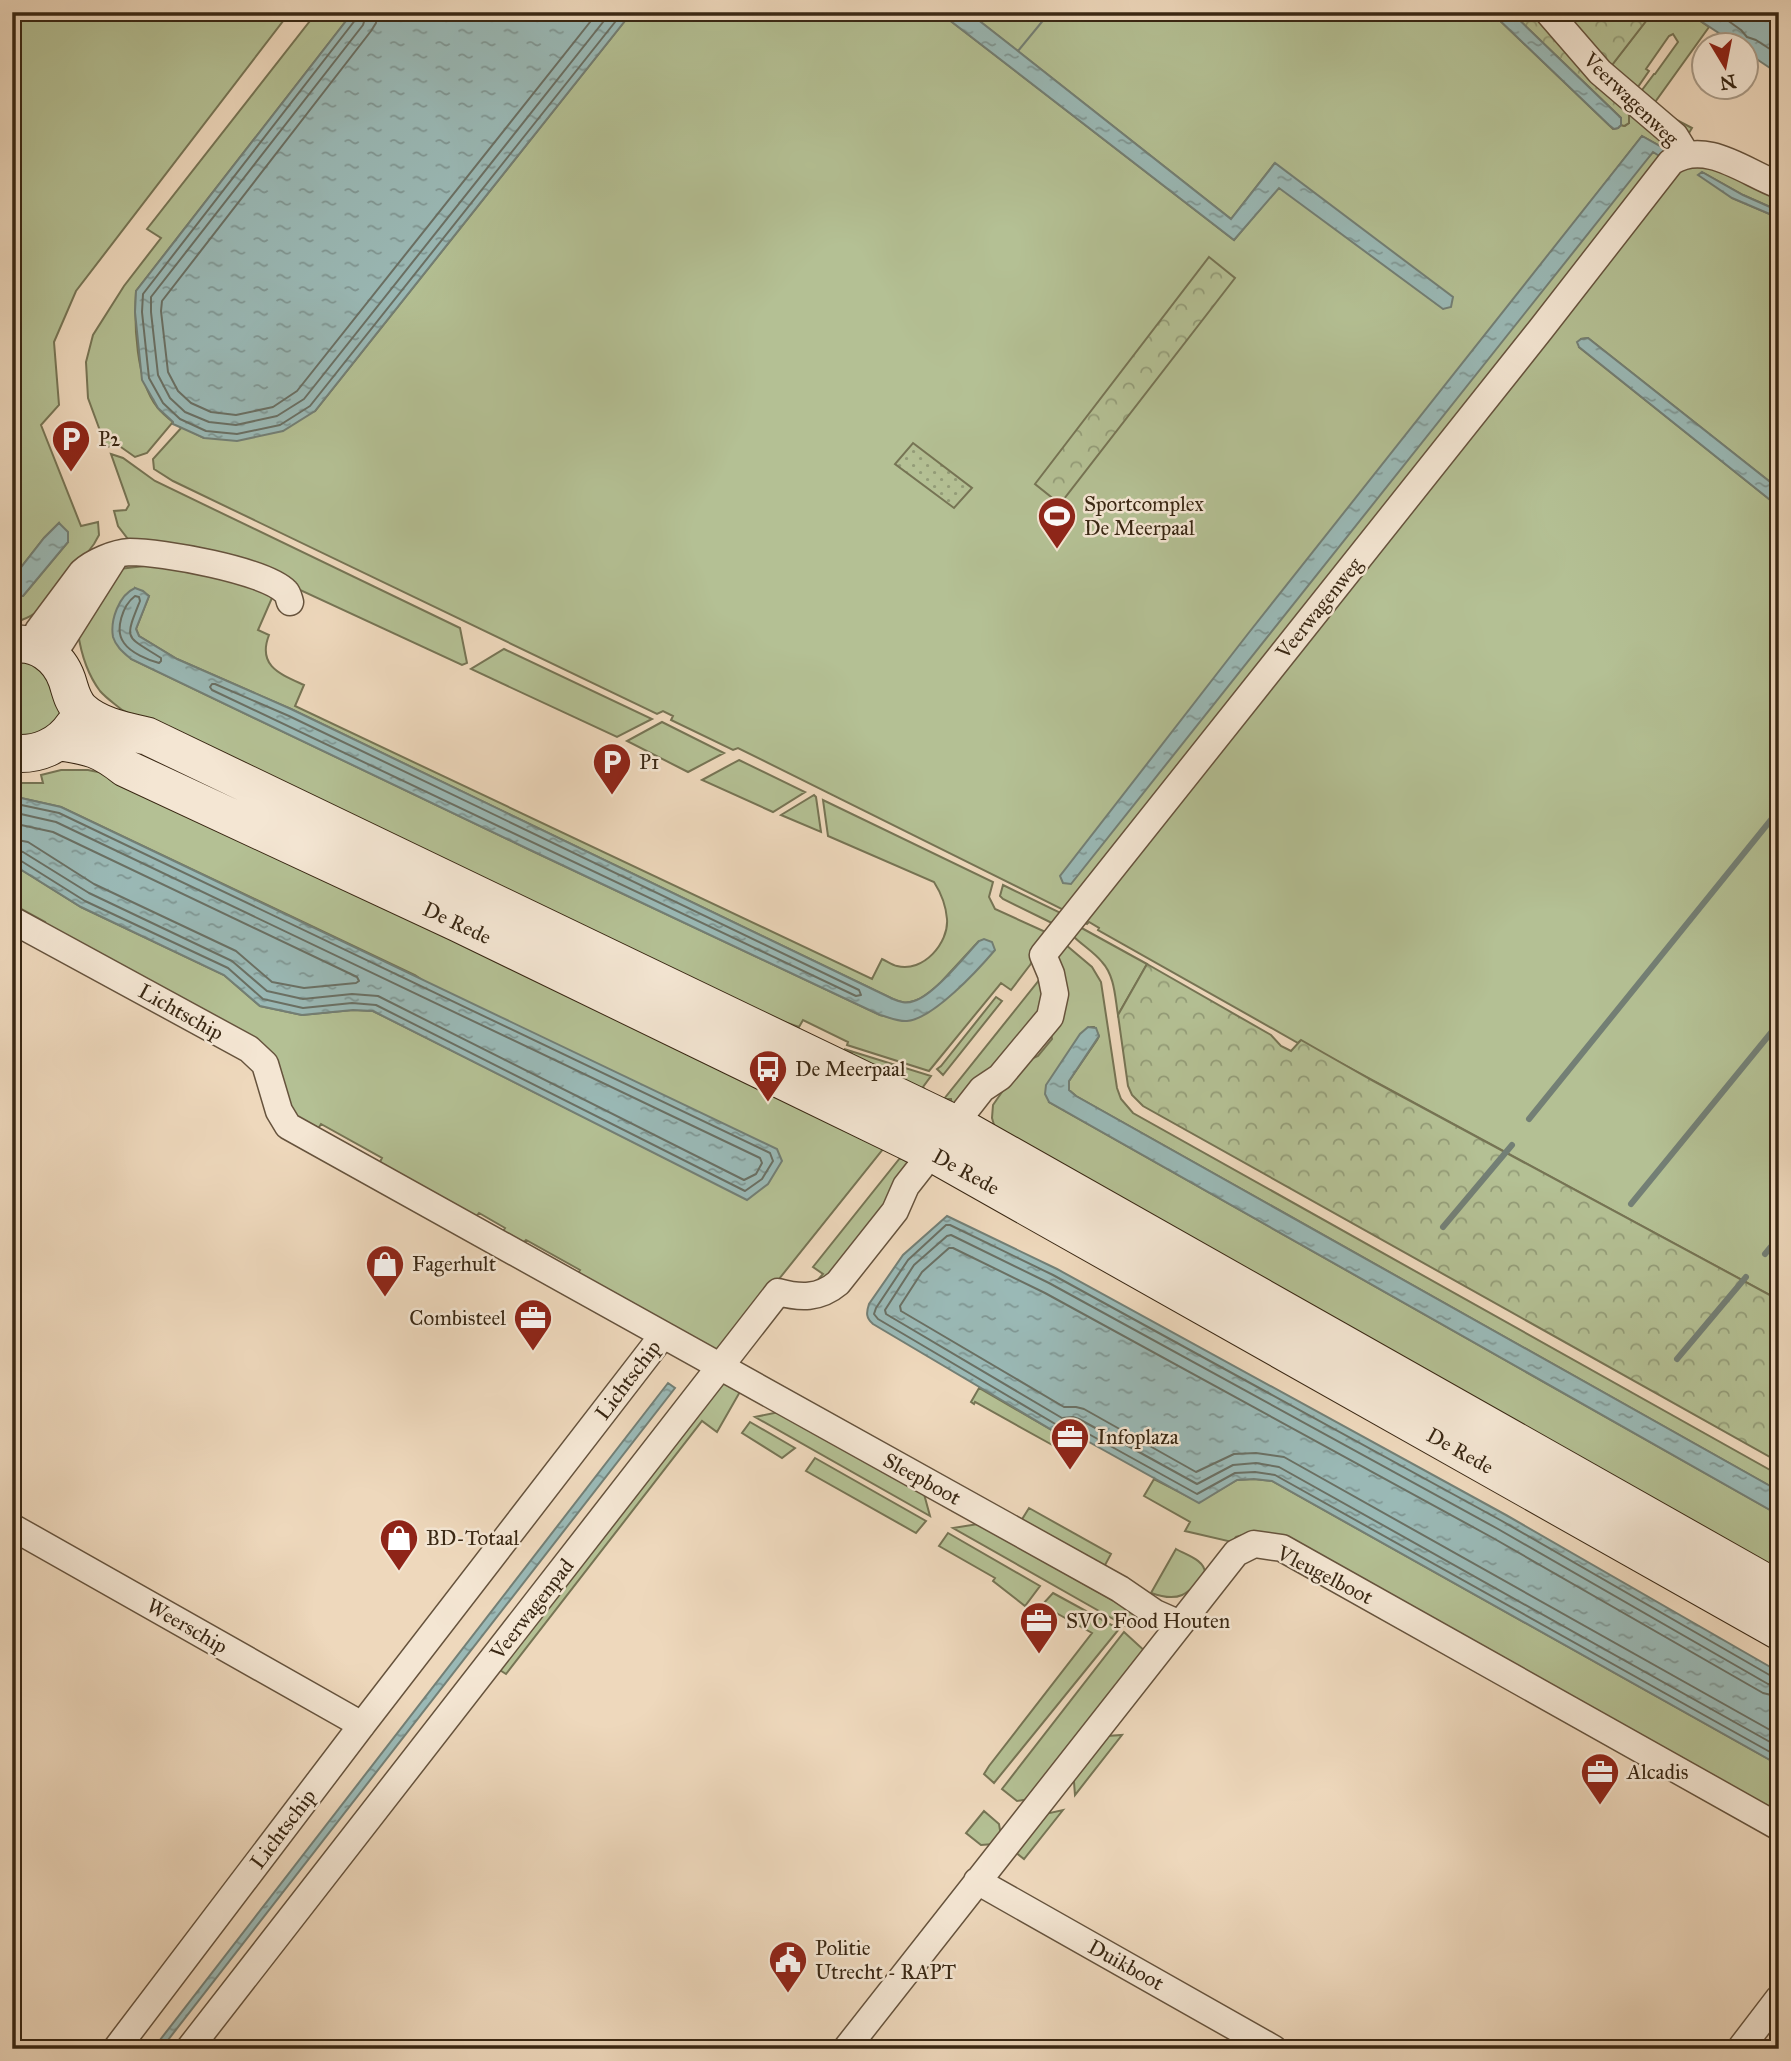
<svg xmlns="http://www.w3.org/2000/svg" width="1791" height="2061" font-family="'IM FELL Great Primer',serif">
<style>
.green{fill:#b4c094;stroke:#767454;stroke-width:2;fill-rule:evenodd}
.forest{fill:url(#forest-crowns);stroke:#767454;stroke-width:2}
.park{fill:url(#park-dots);stroke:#767454;stroke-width:2}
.water{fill:url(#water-ripples);stroke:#737f75;stroke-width:2}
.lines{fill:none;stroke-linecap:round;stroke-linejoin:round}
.shore{stroke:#6a7064;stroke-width:2}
.stream{stroke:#737f75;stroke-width:6}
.street-casing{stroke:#66533d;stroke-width:29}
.secondary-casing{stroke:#392713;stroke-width:39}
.street{stroke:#f4e6d3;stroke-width:26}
.secondary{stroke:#f4e6d3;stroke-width:37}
.labels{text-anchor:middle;stroke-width:5;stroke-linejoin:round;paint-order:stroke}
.street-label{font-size:21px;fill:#392713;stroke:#f4e6d3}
.poi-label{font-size:21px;fill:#392713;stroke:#f4e6d3;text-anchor:start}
</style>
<defs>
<pattern id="forest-crowns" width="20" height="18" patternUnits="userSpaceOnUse" patternTransform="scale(1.75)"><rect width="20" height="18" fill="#b4c094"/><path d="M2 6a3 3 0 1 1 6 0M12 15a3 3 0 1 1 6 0" fill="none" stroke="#939c78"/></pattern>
<pattern id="park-dots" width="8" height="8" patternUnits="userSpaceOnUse" patternTransform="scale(1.75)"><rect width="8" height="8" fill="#b4c094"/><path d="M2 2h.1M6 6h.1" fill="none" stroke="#939c78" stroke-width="1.8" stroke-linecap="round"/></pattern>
<pattern id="water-ripples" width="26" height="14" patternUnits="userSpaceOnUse" patternTransform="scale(1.75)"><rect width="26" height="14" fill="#9ab9b6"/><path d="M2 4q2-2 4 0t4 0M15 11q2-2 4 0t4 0" fill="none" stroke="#7f9693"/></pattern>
</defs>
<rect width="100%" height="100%" fill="#eed8bc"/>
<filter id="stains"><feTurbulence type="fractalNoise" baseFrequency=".00286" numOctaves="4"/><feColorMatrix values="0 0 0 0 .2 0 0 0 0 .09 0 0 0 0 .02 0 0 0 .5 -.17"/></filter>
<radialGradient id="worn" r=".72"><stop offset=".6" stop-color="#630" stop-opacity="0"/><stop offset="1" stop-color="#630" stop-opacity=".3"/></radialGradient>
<path class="green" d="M12,12H290L76,291L54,342L59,405L41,425L81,526L98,522L99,535L94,544C73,571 48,618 12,622V596H23L68,542L59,523L44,538L15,575H12Z
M317,12H353L136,291C134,325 136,380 157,407C162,413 168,418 173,422L147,453L135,457L118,445L106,447L88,398L86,362L93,335L124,286L161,238L147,229Z
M632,12H939L1234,240L1279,187L1444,309L1274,164L1231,219L968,12H1491L1613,129L1618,128L1621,125L1625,126L1629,123V112L1575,59L1532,12H1541L1664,136L1677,169L1702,162L1779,194V211L1743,195L1702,172L1732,198L1779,218V489L1588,338L1581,339L1579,347L1779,507V1300L1300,1041L1298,1043L1098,930L1099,928L1089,922L1087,924L1082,921V919L738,748L733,750L671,720L673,716L663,711L657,714L173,481L154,469L153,459L182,427L204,438L315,411ZM1642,136L1665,149L1661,157L1654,151L1484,338Z
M1653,12H1687L1709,27L1653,105L1669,116L1692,128L1689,133L1661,119L1612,65ZM1673,34L1678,42L1655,74H1654L1642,90H1639L1638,87L1649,71L1646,69L1669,36Z
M111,454L123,458L155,481L460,628L467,663L462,665L233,559L131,543L118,526L114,511L126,510L129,505Z
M153,565L177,568L263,589L272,598L258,630L269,635C257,666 280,674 304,685L295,706L872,979L882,959C887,961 892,965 897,966C923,973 949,943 947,919C946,906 941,893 934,882L828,836L823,800L993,882L989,897L995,909L1050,934L1030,965L1011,990L1001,983L929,1071L847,1045L848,1042L803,1020L799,1027L710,996L122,710C115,704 106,698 100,691C88,675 81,653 78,633L119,569ZM135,588L149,596L136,629L139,636L177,659L291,709L893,999C900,1002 906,1004 914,1001C934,995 964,957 979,941L905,1021L880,1015L526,848L131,659Z
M504,649L652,719L617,737L471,669Z
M12,659L40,662L65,714L50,732L12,739Z
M662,722L724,753L688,772L627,741Z
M739,760L805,792L773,812L702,780Z
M61,770H88L118,776L883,1149L719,1354L576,1276L580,1270L526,1240L521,1245L501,1234L505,1228L479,1213L475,1218L379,1164L382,1158L321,1124L316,1132L300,1120L290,1108L277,1062L43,927L45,922L12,904V864L81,907L224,975L260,1006L302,1015L353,1010L373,1011L747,1199L415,975L61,807L12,796V783H43L41,775Z
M814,795L816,797L821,832L781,815Z
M1003,885L1067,916L1054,924L1003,899L1000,896Z
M1078,926L1147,964L1118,1015C1115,998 1115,976 1102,962C1094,952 1082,945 1073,936Z
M1066,945L1092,967L1101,982L1117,1088L1121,1099L1133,1113L1779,1475V1491L1076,1096L1069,1090V1081L1097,1040L1099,1036L1094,1027H1091L1081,1034L1049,1102L1779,1515V1578L996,1132L992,1118L993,1105L1022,1063L1038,1056L1052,1039L1050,1029L1055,954Z
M1044,974L1046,1005L1002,1062L952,1106L951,1099H944Z
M996,997L1002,1001L943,1075L937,1069L941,1066Z
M844,1049L931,1076L923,1087L927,1092L907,1091Z
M900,1158L914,1166L837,1275L810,1289L823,1274L813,1267Z
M723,1382L741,1390L717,1432L702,1421L506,1674L495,1667Z
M979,1388L1062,1436L1056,1447L975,1402L974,1404L971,1402Z
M779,1412L924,1494L930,1516L755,1417Z
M750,1422L795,1448L782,1458L742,1433Z
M815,1458L926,1521L916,1533L806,1471Z
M1154,1479L1199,1502L1237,1480L1254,1479L1272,1481L1779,1765V1812L1761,1802L1756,1806L1254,1532L1236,1537L1232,1542L1185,1531L1190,1522L1144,1496Z
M1029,1508L1111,1554L1104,1567L1021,1521Z
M978,1524L1137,1614L1129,1628L953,1528Z
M948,1533L1040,1586L1025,1606L993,1581L995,1578L939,1546Z
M1176,1549C1186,1555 1205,1560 1205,1573C1188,1595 1179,1603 1151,1593Z
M1053,1593L1119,1629L994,1783L984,1774L989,1766L1092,1633L1042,1605Z
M1124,1632L1147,1653L1030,1799L1017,1801L1002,1789Z
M1122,1735L1075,1795L1074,1782L1072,1780L1107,1736Z
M1063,1810L1024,1859L1015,1852L1048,1811L1050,1813Z
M984,1811L999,1824L1001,1836L994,1844L981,1845L966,1833Z"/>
<path class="forest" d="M1511,12H1532L1575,59L1629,112V123L1624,126L1621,125V118Z
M1559,12H1653L1612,65L1603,64Z
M1209,257L1235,278L1060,504L1035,484Z
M1147,964L1271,1035L1281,1046L1291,1051L1301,1040L1373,1081L1779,1300V1462L1143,1106L1132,1095L1128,1086L1118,1015Z"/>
<path class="park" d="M913,443L972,488L954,508L895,464Z"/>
<path class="water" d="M353,12H632L315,411L283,431L237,441L204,438L173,424V422L158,408L142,380L135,312L136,291Z
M939,12H968L1018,51L1050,12L1018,51L1231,219L1275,163L1453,297L1451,307L1443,309L1279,188L1234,240Z
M1491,12H1511L1621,118V125L1618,128L1614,129L1609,125Z
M1687,12H1779V74L1746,52V46L1737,45Z
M1642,136L1665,149L1661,157L1653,152L1071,884L1063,883L1060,876L1247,635Z
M1702,172L1743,195L1779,211V218L1732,198L1698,175Z
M1588,338L1779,489V507L1579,347L1577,342L1581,339Z
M59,523L68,532V542L23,596H12V575H15L44,538Z
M135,588L143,591L149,596L136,629L139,636L177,659L291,709L893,999C900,1002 906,1004 914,1001C934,995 964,957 979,941L984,939L992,942L995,950C978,970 933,1019 907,1021C899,1022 888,1017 880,1015L526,848L131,659C124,653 116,647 113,637C110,620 119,595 135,588Z
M12,796L61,807L777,1149L782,1161L768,1184L747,1200L373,1011L353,1010L302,1015L260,1006L224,975L81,907L12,864Z
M1088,1027L1096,1028L1099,1036L1069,1081V1090L1076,1096L1779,1491V1515L1049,1102L1045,1094L1046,1085L1080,1034Z
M947,1216L1057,1269L1506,1515L1779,1672V1765L1272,1481L1254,1479L1237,1480L1199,1503L1071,1432L1067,1439L873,1324C866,1318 866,1313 869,1304L903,1255Z
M668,1383L675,1388L161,2049H153Z"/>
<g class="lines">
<path class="shore" d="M358,12L356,19L143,294L142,312L149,378L163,403L180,419L206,431L237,434L280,425L310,406L623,12
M367,12L363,25L151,297V312L158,375L170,398L185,412L209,422L236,425L277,416L304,399L611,12
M377,12L376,23L371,31L162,301L161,311L168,372L178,391L191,403L211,412L236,415L273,407L297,391L598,12
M1716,12L1741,30L1747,37L1756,40L1779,55
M135,596L139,597L140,601C124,641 125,635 161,658V661L159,663C148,660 131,653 124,643C114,630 123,605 135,596Z
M212,684H215L289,716L859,990L861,995L856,996L212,690L210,687Z
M12,803L59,813L770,1153L773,1161L762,1179L745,1191L376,1005L352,1003L303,1008L263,999L228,968L85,901L18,859L12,858
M12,812L56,822L760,1158L762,1163L756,1174L744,1180L378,996L352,994L303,999L267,991L232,961L89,893L23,852L12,849
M12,823L53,832L357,977L359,981L356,983L304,988L272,982L236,951L94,884L28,842L12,839
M1779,1678L1773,1677L1502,1521L1053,1275L950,1225H946L908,1260L876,1308L874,1314L878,1319L1062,1428L1076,1427L1197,1494L1235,1473L1255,1472L1275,1475L1779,1757
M1779,1687L1768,1684L1498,1529L1049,1283L951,1235L947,1236L914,1265L885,1310L886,1314L1062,1418L1073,1417L1079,1419L1197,1484L1233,1465L1256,1463L1279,1467L1779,1747
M1779,1697L1763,1693L1493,1538L1045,1293L953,1248H949L922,1272L900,1306L901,1311L1064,1407H1076L1084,1409L1196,1472L1234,1454L1256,1453L1284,1457L1779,1735"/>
<path class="stream" d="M1529,1119L1779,810
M1631,1204L1779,1023
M1443,1227L1512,1145
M1765,1254L1779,1237
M1677,1359L1746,1277"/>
<g class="street-casing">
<path id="street" d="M1548,12L1600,72L1675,136L1686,154
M38,631L82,572C93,562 114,553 130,552C161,552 265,570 286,592C288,594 289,599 290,602
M61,642L116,555
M12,920L249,1049L265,1064L279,1111L288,1126L1120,1589L1155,1613L1180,1624
M12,1527L362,1725
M977,1881L1274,2049
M116,2049L362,1725L663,1335
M189,2049L778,1292C800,1298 819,1299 838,1283L895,1211L906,1186L982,1089L1000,1077L1050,1017L1055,994L1051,974L1043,955L1541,329L1671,162C1706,139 1746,173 1779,185
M846,2049L1236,1553L1254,1544L1282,1548L1779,1827
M1740,2049L1779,1998"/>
</g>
<g class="secondary-casing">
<path id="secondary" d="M12,645C37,640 59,657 67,680C71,692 72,701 81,710C98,726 125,731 147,736L955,1124L1779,1590
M59,742C90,746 101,749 125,768L458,923L932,1153L1779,1631
M12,753C37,756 60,746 74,725"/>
</g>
<use href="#street" class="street"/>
<use href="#secondary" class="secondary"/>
</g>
<defs>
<g id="parking-pin" transform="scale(2.0125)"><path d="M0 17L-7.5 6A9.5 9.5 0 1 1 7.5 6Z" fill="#8f2418" stroke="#f4e6d3"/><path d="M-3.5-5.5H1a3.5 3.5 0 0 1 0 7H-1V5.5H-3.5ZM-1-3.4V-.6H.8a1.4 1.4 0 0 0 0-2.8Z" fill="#fff"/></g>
<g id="stadium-pin" transform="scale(2.0125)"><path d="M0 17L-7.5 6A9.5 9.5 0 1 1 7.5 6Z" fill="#8f2418" stroke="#f4e6d3"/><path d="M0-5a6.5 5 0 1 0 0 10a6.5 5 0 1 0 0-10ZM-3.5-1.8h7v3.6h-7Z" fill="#fff"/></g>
<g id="bus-pin" transform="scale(2.0125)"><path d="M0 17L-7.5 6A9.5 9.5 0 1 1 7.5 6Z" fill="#8f2418" stroke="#f4e6d3"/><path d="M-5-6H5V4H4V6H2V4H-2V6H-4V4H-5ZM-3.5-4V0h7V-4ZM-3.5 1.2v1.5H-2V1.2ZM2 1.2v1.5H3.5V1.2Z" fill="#fff"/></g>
<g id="shop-pin" transform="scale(2.0125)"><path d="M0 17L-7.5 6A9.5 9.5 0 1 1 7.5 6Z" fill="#8f2418" stroke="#f4e6d3"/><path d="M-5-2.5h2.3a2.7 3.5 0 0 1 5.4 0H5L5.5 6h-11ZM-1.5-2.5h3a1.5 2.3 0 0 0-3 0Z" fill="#fff"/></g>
<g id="office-pin" transform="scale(2.0125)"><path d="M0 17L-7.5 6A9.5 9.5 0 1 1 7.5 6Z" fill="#8f2418" stroke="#f4e6d3"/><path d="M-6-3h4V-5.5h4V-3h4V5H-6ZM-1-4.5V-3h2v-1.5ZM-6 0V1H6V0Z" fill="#fff"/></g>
<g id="civic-pin" transform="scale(2.0125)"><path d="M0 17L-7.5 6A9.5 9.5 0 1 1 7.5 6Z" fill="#8f2418" stroke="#f4e6d3"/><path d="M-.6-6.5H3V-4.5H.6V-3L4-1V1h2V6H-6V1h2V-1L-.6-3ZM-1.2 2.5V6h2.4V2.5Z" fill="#fff"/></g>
</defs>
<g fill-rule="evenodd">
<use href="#parking-pin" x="71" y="439"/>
<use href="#stadium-pin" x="1057" y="516"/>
<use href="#parking-pin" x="612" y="762"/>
<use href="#bus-pin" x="768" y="1069"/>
<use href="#shop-pin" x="385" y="1264"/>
<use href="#office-pin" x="533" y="1318"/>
<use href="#office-pin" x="1070" y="1437"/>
<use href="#shop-pin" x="399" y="1538"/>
<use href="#office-pin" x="1039" y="1621"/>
<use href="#office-pin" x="1600" y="1772"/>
<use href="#civic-pin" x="788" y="1960"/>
</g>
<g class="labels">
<g class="street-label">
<text transform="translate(1631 99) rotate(44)" y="7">Veerwagenweg</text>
<text transform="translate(1319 608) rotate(-51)" y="7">Veerwagenweg</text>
<text transform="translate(457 923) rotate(25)" y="7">De Rede</text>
<text transform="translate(181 1012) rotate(29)" y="7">Lichtschip</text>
<text transform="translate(966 1172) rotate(29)" y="7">De Rede</text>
<text transform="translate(628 1380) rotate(-53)" y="7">Lichtschip</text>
<text transform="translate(1460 1451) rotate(29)" y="7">De Rede</text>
<text transform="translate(922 1479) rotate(29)" y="7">Sleepboot</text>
<text transform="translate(1325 1575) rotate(27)" y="7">Vleugelboot</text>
<text transform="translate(532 1609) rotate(-52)" y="7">Veerwagenpad</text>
<text transform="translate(187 1626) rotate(30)" y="7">Weerschip</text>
<text transform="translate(283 1829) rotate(-53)" y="7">Lichtschip</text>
<text transform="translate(1126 1965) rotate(29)" y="7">Duikboot</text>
</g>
<g class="poi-label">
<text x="98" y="446">P2</text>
<text x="1084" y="511">Sportcomplex<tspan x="1084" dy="24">De Meerpaal</tspan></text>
<text x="639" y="769">P1</text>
<text x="795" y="1076">De Meerpaal</text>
<text x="412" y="1271">Fagerhult</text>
<text x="506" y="1325" text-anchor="end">Combisteel</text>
<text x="1097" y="1444">Infoplaza</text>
<text x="426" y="1545">BD-Totaal</text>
<text x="1066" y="1628">SVO Food Houten</text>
<text x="1627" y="1779">Alcadis</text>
<text x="815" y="1955">Politie<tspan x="815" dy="24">Utrecht - RAPT</tspan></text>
</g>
</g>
<rect width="1791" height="2061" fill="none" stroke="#eed8bc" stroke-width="42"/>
<rect x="14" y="14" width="1763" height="2033" fill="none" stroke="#392713" stroke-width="3.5"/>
<rect x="21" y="21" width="1749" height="2019" fill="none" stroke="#392713" stroke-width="2"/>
<g transform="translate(1725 66) rotate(170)"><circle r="33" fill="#f4e6d3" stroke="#a99a86" stroke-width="2"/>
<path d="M0-5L12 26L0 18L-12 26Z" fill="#8f2418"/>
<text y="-10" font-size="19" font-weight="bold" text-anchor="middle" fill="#392713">N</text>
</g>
<rect width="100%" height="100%" filter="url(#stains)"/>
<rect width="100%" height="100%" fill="url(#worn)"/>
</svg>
